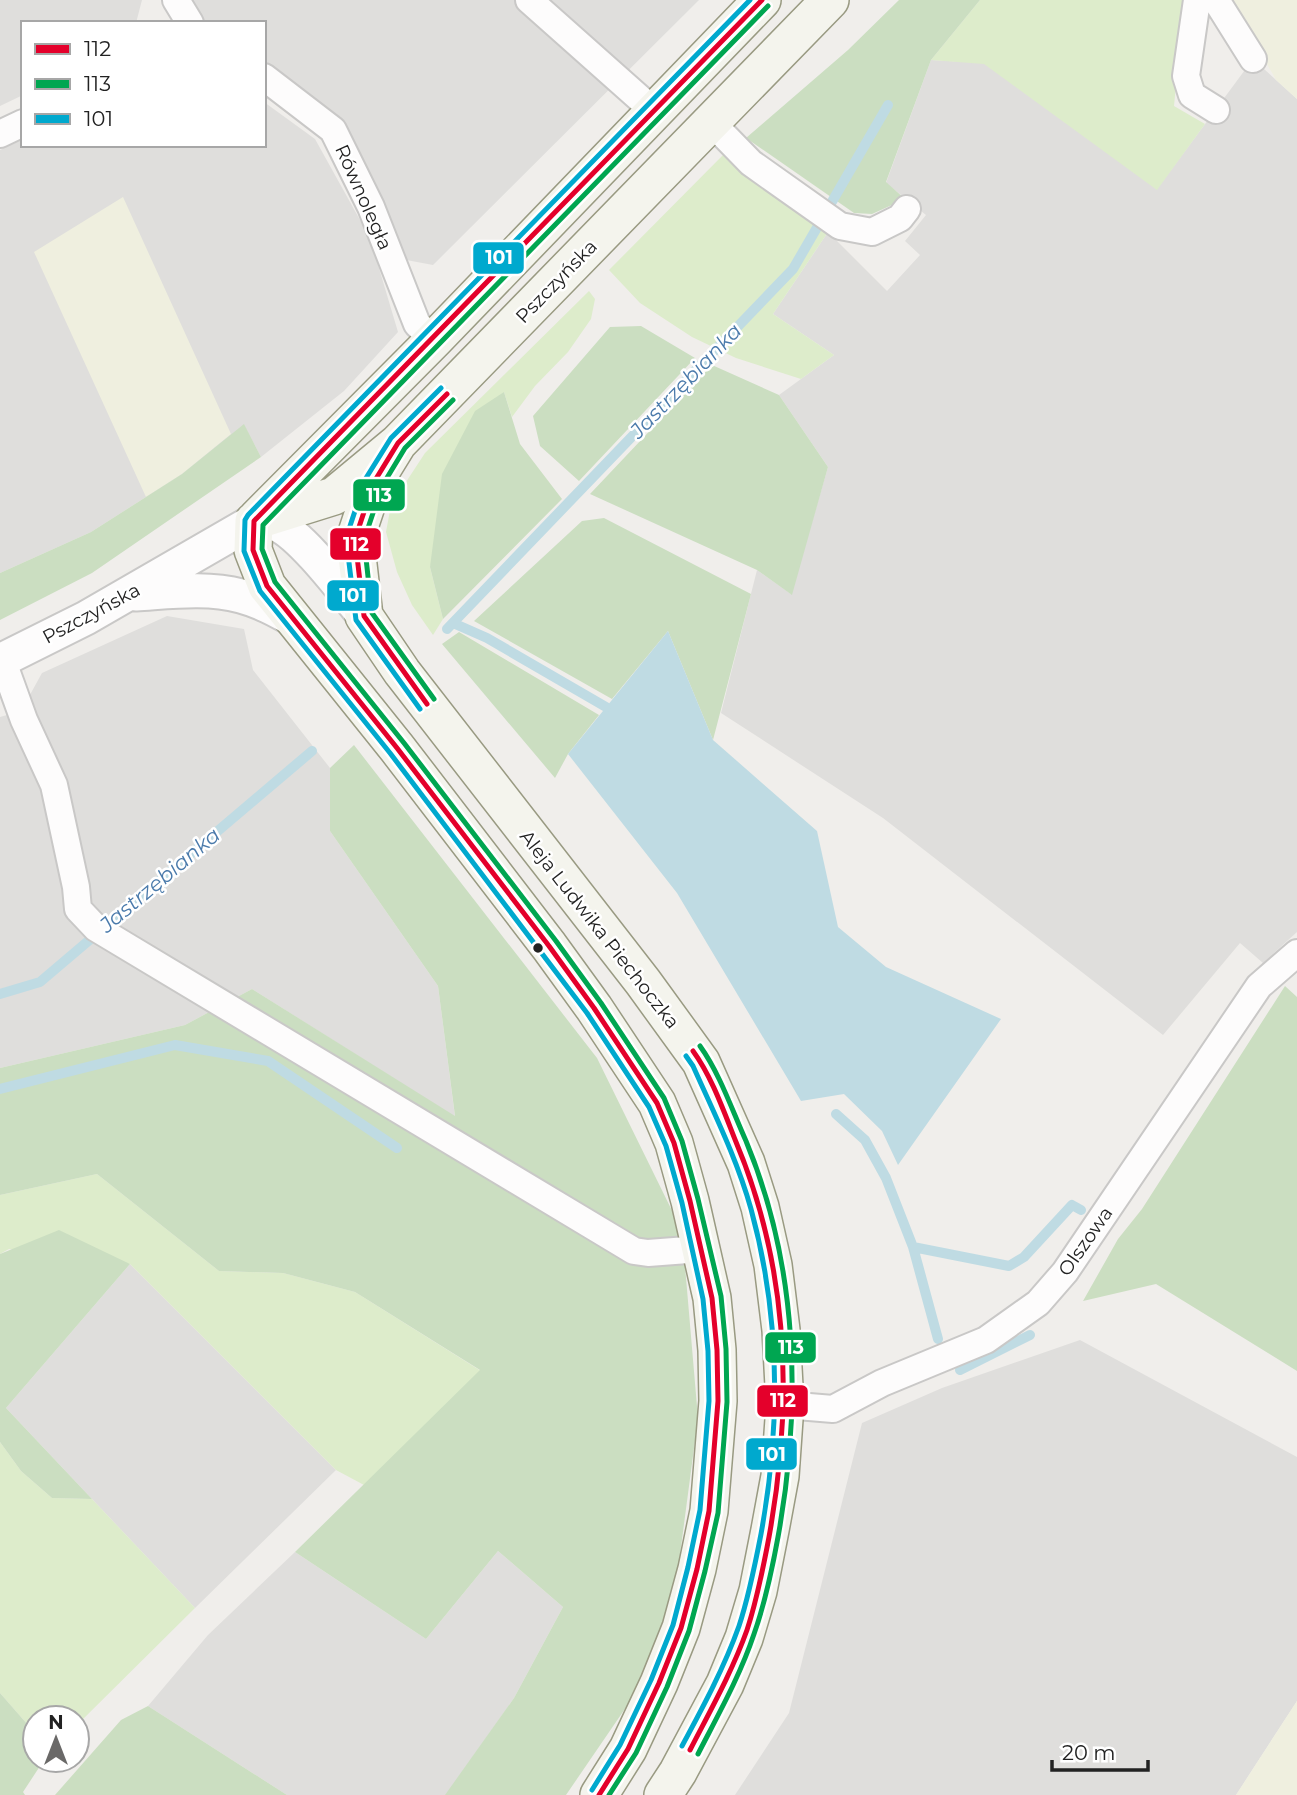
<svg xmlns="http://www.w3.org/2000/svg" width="1297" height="1795" font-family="Montserrat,sans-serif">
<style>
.residential{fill:#dfdedc}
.farmland{fill:#efefdf}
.grass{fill:#ddeccb}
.forest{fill:#cbdec1}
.water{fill:#bfdbe3}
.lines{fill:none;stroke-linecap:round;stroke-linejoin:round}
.stream{stroke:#bfdbe3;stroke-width:10}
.minor-casing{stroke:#c9c8c7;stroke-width:30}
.tertiary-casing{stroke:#c9c8c7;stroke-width:37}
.secondary-casing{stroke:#999a82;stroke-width:40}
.minor{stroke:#fdfcfc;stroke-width:26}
.tertiary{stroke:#fdfcfc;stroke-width:33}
.secondary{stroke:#f4f4ed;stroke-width:37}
.bus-1-casing{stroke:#fff;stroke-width:10}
.bus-2-casing{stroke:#fff;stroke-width:10}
.bus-3-casing{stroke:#fff;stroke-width:10}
.bus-1{stroke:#e4002b;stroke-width:5}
.bus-2{stroke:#00a651;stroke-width:5}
.bus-3{stroke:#00a9ce;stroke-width:5}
.bus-dot{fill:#222;stroke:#fff;stroke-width:2.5}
.labels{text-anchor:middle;stroke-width:5;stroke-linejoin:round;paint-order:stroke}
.street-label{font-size:19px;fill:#222;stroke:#fff}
.water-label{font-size:21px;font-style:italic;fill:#4a7aab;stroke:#fff}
.line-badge{stroke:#fff;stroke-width:2.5}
.badge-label{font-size:19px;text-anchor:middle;font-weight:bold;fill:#fff}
</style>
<rect width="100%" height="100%" fill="#f0eeeb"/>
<path class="residential" d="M0,0H142L136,23H23V95L0,106Z
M189,0H699L433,265L401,259L342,148L264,71V23H208L200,16Z
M1253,59L1297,99V932L1263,963L1240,943L1163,1035L883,818L721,713L757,570L791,594L828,467L779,395L834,355L773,314L828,232L887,291L920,255L905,241L926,215L886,183L931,60L984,63L1157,189Z
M264,102L315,139L370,238L398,332L344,391L261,457L244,425L182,474L91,532L0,573V150L23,139V145H264Z
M167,616L244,629L253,670L330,768V831L438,986L455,1117L252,989L185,1025L0,1068V717L21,711L42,673Z
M130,1264L336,1470L195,1608L6,1408Z
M1080,1340L1297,1457V1701L1236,1795H735L789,1713L862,1423L942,1388Z
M498,1551L563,1607L514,1698L446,1795H287L148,1706L208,1635L295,1552L426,1639Z"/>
<path class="farmland" d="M1231,0H1297V99L1276,80Z
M123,197L231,434L182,474L146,497L34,252Z
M1297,1701V1795H1236Z"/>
<path class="grass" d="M980,0H1184L1174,106L1205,124L1157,190L984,64L931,60Z
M724,154L828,232L773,314L834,355L801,379L736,358L692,337L640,303L609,270Z
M589,291L595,299L591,319L568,352L535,386L512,417L504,392L430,567L443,619L433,635L412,605L397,572L386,532L391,505L425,453Z
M97,1174L219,1271L283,1273L355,1292L481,1371L364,1485L336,1470L130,1264L9,1249L0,1254V1195Z
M0,1442L21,1471L52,1498L92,1499L195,1608L77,1725V1718H35V1733L0,1693Z"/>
<path class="forest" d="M899,0H980L931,60L886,182L905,199L872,214L854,213L746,138L848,50Z
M641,326L695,358L579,481L540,446L533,416L610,327Z
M712,365L779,395L828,467L792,595L757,570L590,494Z
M504,392L520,444L562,499L443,619L430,567L442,474L475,411Z
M244,424L261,457L92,573L0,620V573L91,532L182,474Z
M604,518L751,594L713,740L668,631L612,699L474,621L582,521Z
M459,632L599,715L568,754L555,778L442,644Z
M354,745L597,1058L682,1231L698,1418L670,1630L631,1700L566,1795H445L514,1698L563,1607L498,1551L426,1639L295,1552L480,1370L355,1292L283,1273L219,1271L97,1174L0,1195V1068L185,1025L252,989L455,1116L438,986L330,831V768Z
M1285,986L1297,997V1371L1156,1284L1083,1301L1118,1239L1142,1209Z
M59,1230L130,1264L6,1408L92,1499L52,1498L21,1471L0,1442V1254Z
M0,1693L35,1733V1760H44L23,1792L25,1795H0Z
M148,1706L287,1795H55L121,1720Z"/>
<path class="water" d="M668,631L713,740L817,831L838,927L886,967L1001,1019L898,1165L882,1131L844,1094L801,1101L677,893L568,754Z"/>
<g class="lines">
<path class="stream" d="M453,623L487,638L606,707
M447,629L793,269L888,105
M0,994L40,982L312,751
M0,1089L175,1045L268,1061L397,1148
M836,1114L865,1140L886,1178L913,1247L938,1339
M913,1247L1009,1266L1024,1257L1072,1205L1081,1210
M960,1370L1030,1335"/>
<g class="minor-casing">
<path id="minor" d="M176,0L190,23
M529,0L655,112
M1197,0L1186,76L1192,95L1216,110
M1216,0L1253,59
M264,77L333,130L371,207L417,324L434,340
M712,123L751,163L840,226L872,232L900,218L907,209
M0,134L23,123
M2,659L24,720L54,785L76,887L78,909L96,928L634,1251L648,1253L701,1249
M785,1405L833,1409L882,1383L986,1340L1038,1303L1065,1272L1259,986L1297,953"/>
</g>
<g class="tertiary-casing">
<path id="tertiary" d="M136,594C170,592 207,587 241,596C260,601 278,611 296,621
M0,661L86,618L254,521C261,522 270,522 276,524C302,535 345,593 364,616"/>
</g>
<g class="secondary-casing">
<path id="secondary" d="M398,443L374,482L355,539L364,616L402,672L643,982L701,1062L746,1163L760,1207L773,1265L781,1330L785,1405L780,1476L770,1530L758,1591L744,1638L725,1684L678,1772L663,1795
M257,518L434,340L762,0
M254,521L253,550L267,586L397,748L549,946L594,1008L657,1103L674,1143L690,1201L712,1298L717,1350L718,1401L709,1511L697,1569L681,1628L659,1683L628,1749L599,1795
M254,521L334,496L398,443L830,0"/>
</g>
<use href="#minor" class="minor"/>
<use href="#tertiary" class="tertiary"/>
<use href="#secondary" class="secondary"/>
<g class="bus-1-casing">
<path id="bus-1" d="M427,704L364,616L355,539L374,482L398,443L447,394
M690,1750C710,1711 732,1672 747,1630C757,1600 763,1569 769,1537C793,1405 789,1268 736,1142C724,1112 712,1077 693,1051
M599,1795L628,1749L659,1683L681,1628L697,1569L709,1511L718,1401L717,1350L712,1298L690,1201L674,1143L657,1103L594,1008L549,946L397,748L267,586L253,550L254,521L762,0"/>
</g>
<g class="bus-2-casing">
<path id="bus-2" d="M434,699L372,613L364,540L382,486L405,448L453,400
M698,1754C718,1715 740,1676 754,1634C765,1603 772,1570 778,1537C802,1405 798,1266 746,1141C732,1110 720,1074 700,1046
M609,1795L636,1753L667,1687L689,1631L705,1571L718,1513L727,1402L726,1349L721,1296L698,1199L682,1141L664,1098L601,1003L556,941L404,743L275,582L262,549L263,525L768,6"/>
</g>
<g class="bus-3-casing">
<path id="bus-3" d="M420,709L356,620L346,538L366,478L391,438L441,388
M682,1746C703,1707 724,1668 739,1626C749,1596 755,1565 761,1534C781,1425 780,1315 751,1209C737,1159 714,1113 693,1066L686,1056
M592,1790L620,1745L651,1680L673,1625L688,1567L700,1510L709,1401L708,1351L703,1299L682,1203L666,1146L649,1107L587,1013L390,753L260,591L244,551L245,520L248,515L750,0"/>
</g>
<use href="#bus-1" class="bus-1"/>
<use href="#bus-2" class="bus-2"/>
<use href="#bus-3" class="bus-3"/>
</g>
<circle class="bus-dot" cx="538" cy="948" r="6"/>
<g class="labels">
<g class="street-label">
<text transform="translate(364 197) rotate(66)" y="7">Równoległa</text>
<text transform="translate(556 281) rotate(-46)" y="7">Pszczyńska</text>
<text transform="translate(91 613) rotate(-28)" y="7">Pszczyńska</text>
<text transform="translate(600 929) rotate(52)" y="7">Aleja Ludwika Piechoczka</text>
<text transform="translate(1085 1241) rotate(-55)" y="7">Olszowa</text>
</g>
<g class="water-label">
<text transform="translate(686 381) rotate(-46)" y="7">Jastrzębianka</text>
<text transform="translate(160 880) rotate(-40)" y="7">Jastrzębianka</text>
</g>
</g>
<g class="line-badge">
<rect x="472" y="241" width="53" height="34" rx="7" fill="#00a9ce"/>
<rect x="352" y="478" width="54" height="34" rx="7" fill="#00a651"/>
<rect x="329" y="527" width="53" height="34" rx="7" fill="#e4002b"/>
<rect x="326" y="579" width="54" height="33" rx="7" fill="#00a9ce"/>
<rect x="764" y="1331" width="53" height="33" rx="7" fill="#00a651"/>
<rect x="756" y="1384" width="53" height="34" rx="7" fill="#e4002b"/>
<rect x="745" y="1437" width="53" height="34" rx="7" fill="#00a9ce"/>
</g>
<g class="badge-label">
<text x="499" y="264">101</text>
<text x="379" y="502">113</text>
<text x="356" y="551">112</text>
<text x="353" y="602">101</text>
<text x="791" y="1354">113</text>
<text x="783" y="1407">112</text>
<text x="772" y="1461">101</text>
</g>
<rect x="21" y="21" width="245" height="126" fill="#ffffff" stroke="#a7a7a7" stroke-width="2"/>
<rect x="35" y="44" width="35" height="10" fill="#e4002b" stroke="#a7a7a7" stroke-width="2"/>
<text x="84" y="56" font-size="21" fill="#222222">112</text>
<rect x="35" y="79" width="35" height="10" fill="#00a651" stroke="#a7a7a7" stroke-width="2"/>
<text x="84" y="91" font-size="21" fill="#222222">113</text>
<rect x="35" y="114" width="35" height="10" fill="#00a9ce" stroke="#a7a7a7" stroke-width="2"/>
<text x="84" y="126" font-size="21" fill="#222222">101</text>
<g transform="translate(56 1739)"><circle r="33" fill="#ffffff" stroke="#a7a7a7" stroke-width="2"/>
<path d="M0-5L12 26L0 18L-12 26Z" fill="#6a6968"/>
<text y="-10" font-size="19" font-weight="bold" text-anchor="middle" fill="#222222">N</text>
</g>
<path d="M1052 1760v10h96v-10" fill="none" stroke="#222222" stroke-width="3.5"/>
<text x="1062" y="1760" font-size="21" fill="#222222" stroke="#ffffff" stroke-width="5" paint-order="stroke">20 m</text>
</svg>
